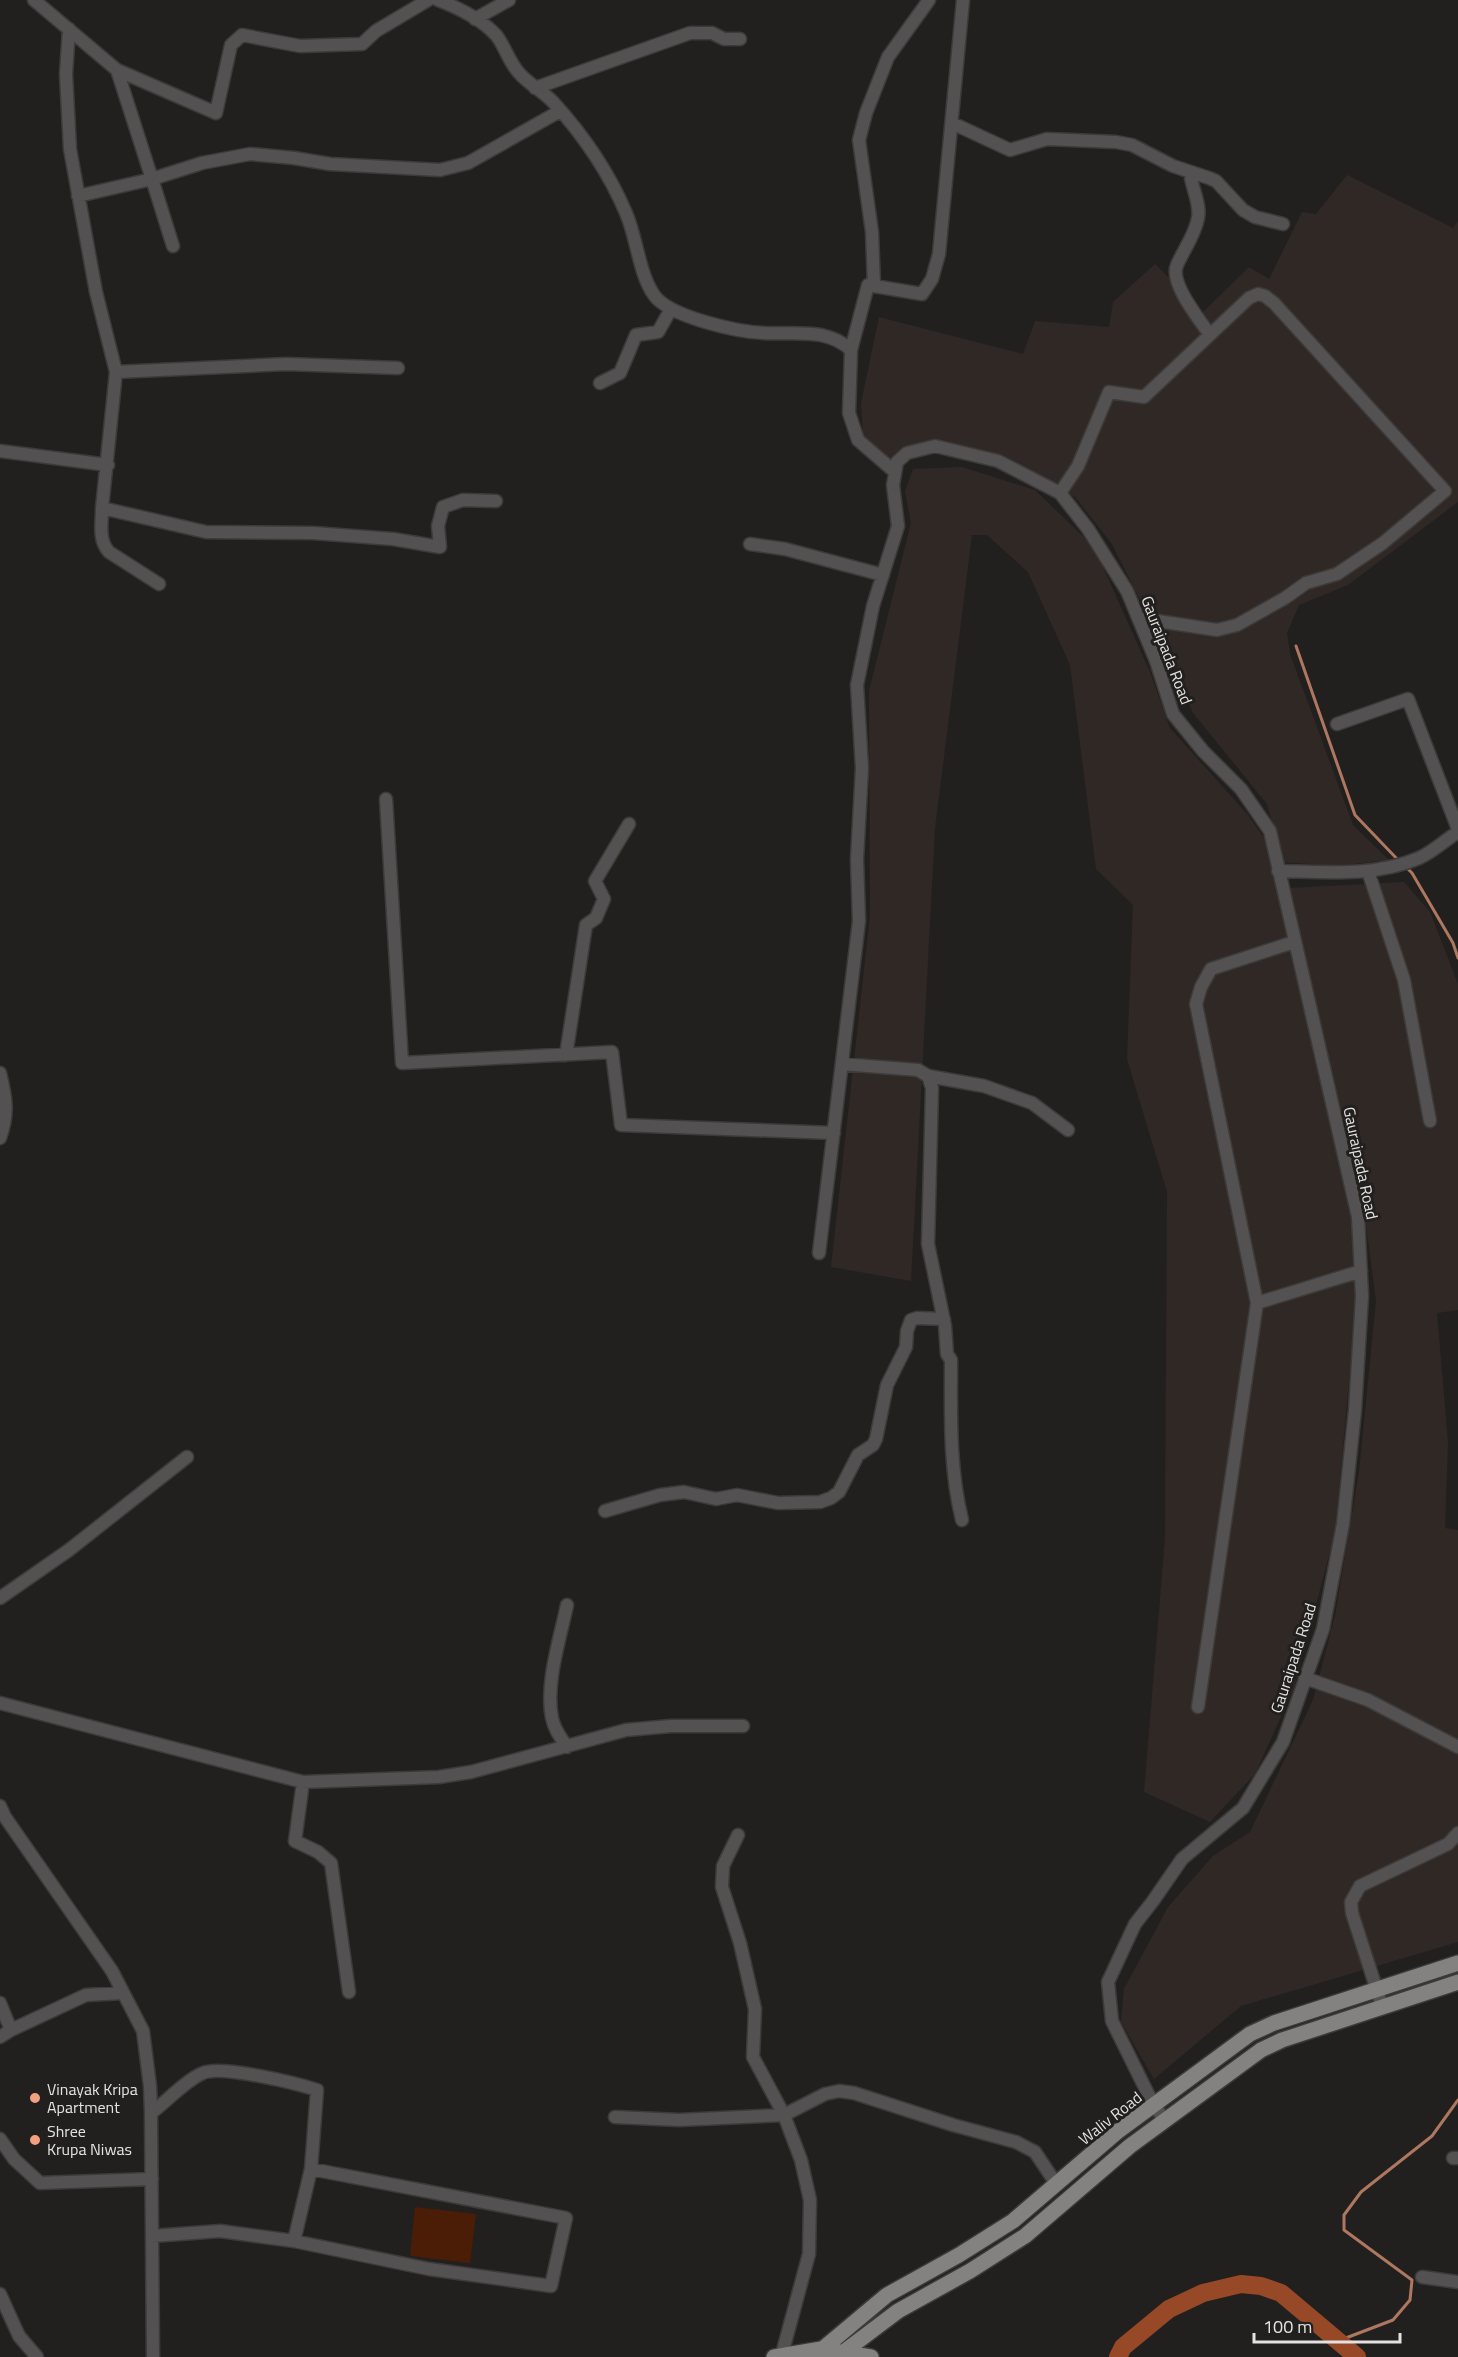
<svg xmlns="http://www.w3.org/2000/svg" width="1458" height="2357" font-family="'Titillium Web',sans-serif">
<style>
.built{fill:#302824}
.green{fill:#4b1c06}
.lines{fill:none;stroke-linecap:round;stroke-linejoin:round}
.stream{stroke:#ae775f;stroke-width:3}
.river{stroke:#974927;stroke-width:18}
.minor-casing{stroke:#3d3b3a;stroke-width:15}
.major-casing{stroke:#3d3b3a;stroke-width:18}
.minor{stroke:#535151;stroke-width:12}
.major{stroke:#848281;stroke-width:15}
.poi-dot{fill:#f2a07f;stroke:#22201f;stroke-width:2}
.labels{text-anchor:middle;stroke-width:6;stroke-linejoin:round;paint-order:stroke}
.street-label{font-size:16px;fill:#e4e2e1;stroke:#22201f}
.poi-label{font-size:16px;fill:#e4e2e1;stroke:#22201f;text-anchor:start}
</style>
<rect width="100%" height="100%" fill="#22201f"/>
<path class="built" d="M1347,175L1453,228L1458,221V502L1348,585L1299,605L1287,633L1290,654L1353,825L1389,860L1335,866L1283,862L1267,804L1193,713L1160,640L1112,544L1075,497L1028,468L945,444L902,452L891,460L863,435L861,403L879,317L1023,354L1035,321L1109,327L1113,302L1155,264L1203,312L1249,267L1269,279L1302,212L1316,214Z
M962,467L1035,490L1094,547L1150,672L1170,728L1248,815L1268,844L1355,1228L1357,1295L1335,1533L1294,1688L1255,1774L1210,1822L1144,1792L1165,1539L1167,1192L1127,1059L1133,905L1096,869L1070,665L1028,572L987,535H972L935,828L911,1281L831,1267L870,916L869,691L911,523L905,491L913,469Z
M1404,882L1430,912L1458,984V1310L1437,1313L1448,1443L1445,1528L1458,1530V1942L1241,2006L1154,2079L1121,2022L1124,1989L1168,1907L1213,1856L1250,1832L1313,1700L1335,1616L1359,1472L1376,1301L1365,1217L1289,888Z"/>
<path class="green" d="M415,2207L476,2214L470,2263L410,2256Z"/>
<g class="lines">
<path class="stream" d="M1296,646L1355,815L1400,862
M1405,866L1412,873L1453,943L1458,958
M1338,2341L1393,2320L1410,2300L1412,2280L1344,2230V2215L1361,2192L1432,2136L1458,2100"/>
<path class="river" d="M1118,2357L1123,2347L1169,2309L1203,2293L1241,2284L1261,2286L1281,2293L1357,2357"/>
<g class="minor-casing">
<path id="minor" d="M34,0L117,70L216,113L231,45L242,35L300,46L362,44L376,31L428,0
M438,0C459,8 480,18 496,35C505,46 509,63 520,74C530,85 544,92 554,103C584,136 609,173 626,213C637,238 639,274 654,295C669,317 738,332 764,333C794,335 826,327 851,350L849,413L858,440L895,472
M475,19L509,0
M69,29L66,74L70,149L96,292L116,372L286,364L398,368
M117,70L152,179L202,163L250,154L294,158L330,164L440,170L468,163L560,111
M535,88L690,33H712L724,39H740
M952,123L1010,150L1047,139L1116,142L1132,145L1173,166L1209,178L1216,181L1243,210L1255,217L1283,224
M1190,172C1191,186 1201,204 1198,218C1195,235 1184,249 1177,265C1169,283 1200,320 1210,335
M78,196L152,179L173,246
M874,286L872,232L859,140L866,113L888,57L929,0
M851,350L868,285L922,294L932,279L939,254L963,0
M116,372L102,508L206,532L313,533L393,539L440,547L438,526L443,507L463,500L496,501
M600,383L620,373L636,335L658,332L671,309
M0,451L108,465
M1060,493L1078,466L1109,392L1144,397L1249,298L1258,294L1265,296L1274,303L1445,491L1383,543L1337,574L1306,583L1285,598L1237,625L1217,630L1138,618
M102,508C102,524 98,540 109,552L159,584
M750,544L785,549L883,575
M1337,724L1408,699L1458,829
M386,799L402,1063L612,1052L621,1125L834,1133
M1278,871C1325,872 1375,877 1419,858C1433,852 1445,840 1458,832
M1368,871L1404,980L1430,1121
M566,1055L586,925L596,918L604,899L595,881L629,824
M842,1064L918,1070L928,1076L932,1088L928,1244L945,1326L947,1354L951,1360C951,1414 949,1467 962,1520
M0,1073C6,1098 9,1113 0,1138
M928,1076L984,1086L1032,1103L1068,1130
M819,1253L859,921L857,859L862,768L857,685L873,606L898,526L893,485L897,462L907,453L935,446L998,461L1060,493L1088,529L1127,591L1156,661L1173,714L1203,751L1241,789L1270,831L1358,1217L1362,1296L1355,1410L1343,1524L1323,1629L1283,1742L1243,1808L1182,1859L1153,1901L1135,1924L1108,1982L1112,2021L1154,2106L1166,2121
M1257,1303L1361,1271
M605,1511L660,1495L684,1492L716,1499L737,1495L778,1503L820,1502L831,1498L839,1492L858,1455L873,1445L876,1439L887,1385L906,1347L907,1331L911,1320L917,1318L944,1319
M0,1598L69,1550L187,1457
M567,1605C560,1639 545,1684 552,1718C554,1729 561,1738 567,1747
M1305,1678L1368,1700L1458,1747
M0,1703L303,1782L439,1777L471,1772L626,1730L671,1726H743
M1198,1707L1257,1303L1196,1004L1201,987L1211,969L1294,942
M303,1782L295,1841L318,1852L331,1863L349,1992
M0,1806L5,1817L112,1971L143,2031L150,2086L151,2113L153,2357
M738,1835L723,1866L722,1887L740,1943L755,2009L753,2057L784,2115L801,2160L810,2200L809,2254L782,2354
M0,2003L11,2030L86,1995L123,1993
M1382,2006L1352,1913L1351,1902L1360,1886L1448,1844L1458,1833
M0,2037L11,2030
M151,2113C166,2102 186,2080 203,2073C221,2065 296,2083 317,2090L311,2169
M615,2117L679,2120L784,2115L825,2094L839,2091L854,2093L953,2125L1016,2142L1035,2152L1057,2185
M0,2139L14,2159L40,2183L152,2179
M1453,2158H1458
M152,2236L220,2231L294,2241L429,2269L551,2286L566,2218L311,2169L294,2241
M1422,2277L1458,2282
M0,2294L19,2336L37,2357"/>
</g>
<g class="major-casing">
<path id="major" d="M774,2357L821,2349L871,2357
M813,2357L887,2295L959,2255L1013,2221L1117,2132L1250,2034L1274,2023L1458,1963
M837,2357L898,2311L970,2271L1025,2236L1130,2146L1261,2050L1282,2040L1458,1982"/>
</g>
<use href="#minor" class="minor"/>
<use href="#major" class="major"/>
</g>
<g class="poi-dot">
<circle cx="35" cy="2098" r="6"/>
<circle cx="35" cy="2140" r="6"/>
</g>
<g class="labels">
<g class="street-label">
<text transform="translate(1167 650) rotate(69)" y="6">Gauraipada Road</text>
<text transform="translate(1361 1163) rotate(78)" y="6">Gauraipada Road</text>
<text transform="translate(1293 1658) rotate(-72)" y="6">Gauraipada Road</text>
<text transform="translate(1110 2118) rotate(-38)" y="6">Waliv Road</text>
</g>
<g class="poi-label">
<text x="47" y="2095">Vinayak Kripa<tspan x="47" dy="18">Apartment</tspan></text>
<text x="47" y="2137">Shree<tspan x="47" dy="18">Krupa Niwas</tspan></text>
</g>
</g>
<path d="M1254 2333v9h146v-9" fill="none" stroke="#e4e2e1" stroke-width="3"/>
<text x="1263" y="2333" font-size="18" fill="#e4e2e1" stroke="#22201f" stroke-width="4.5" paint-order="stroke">100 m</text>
</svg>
